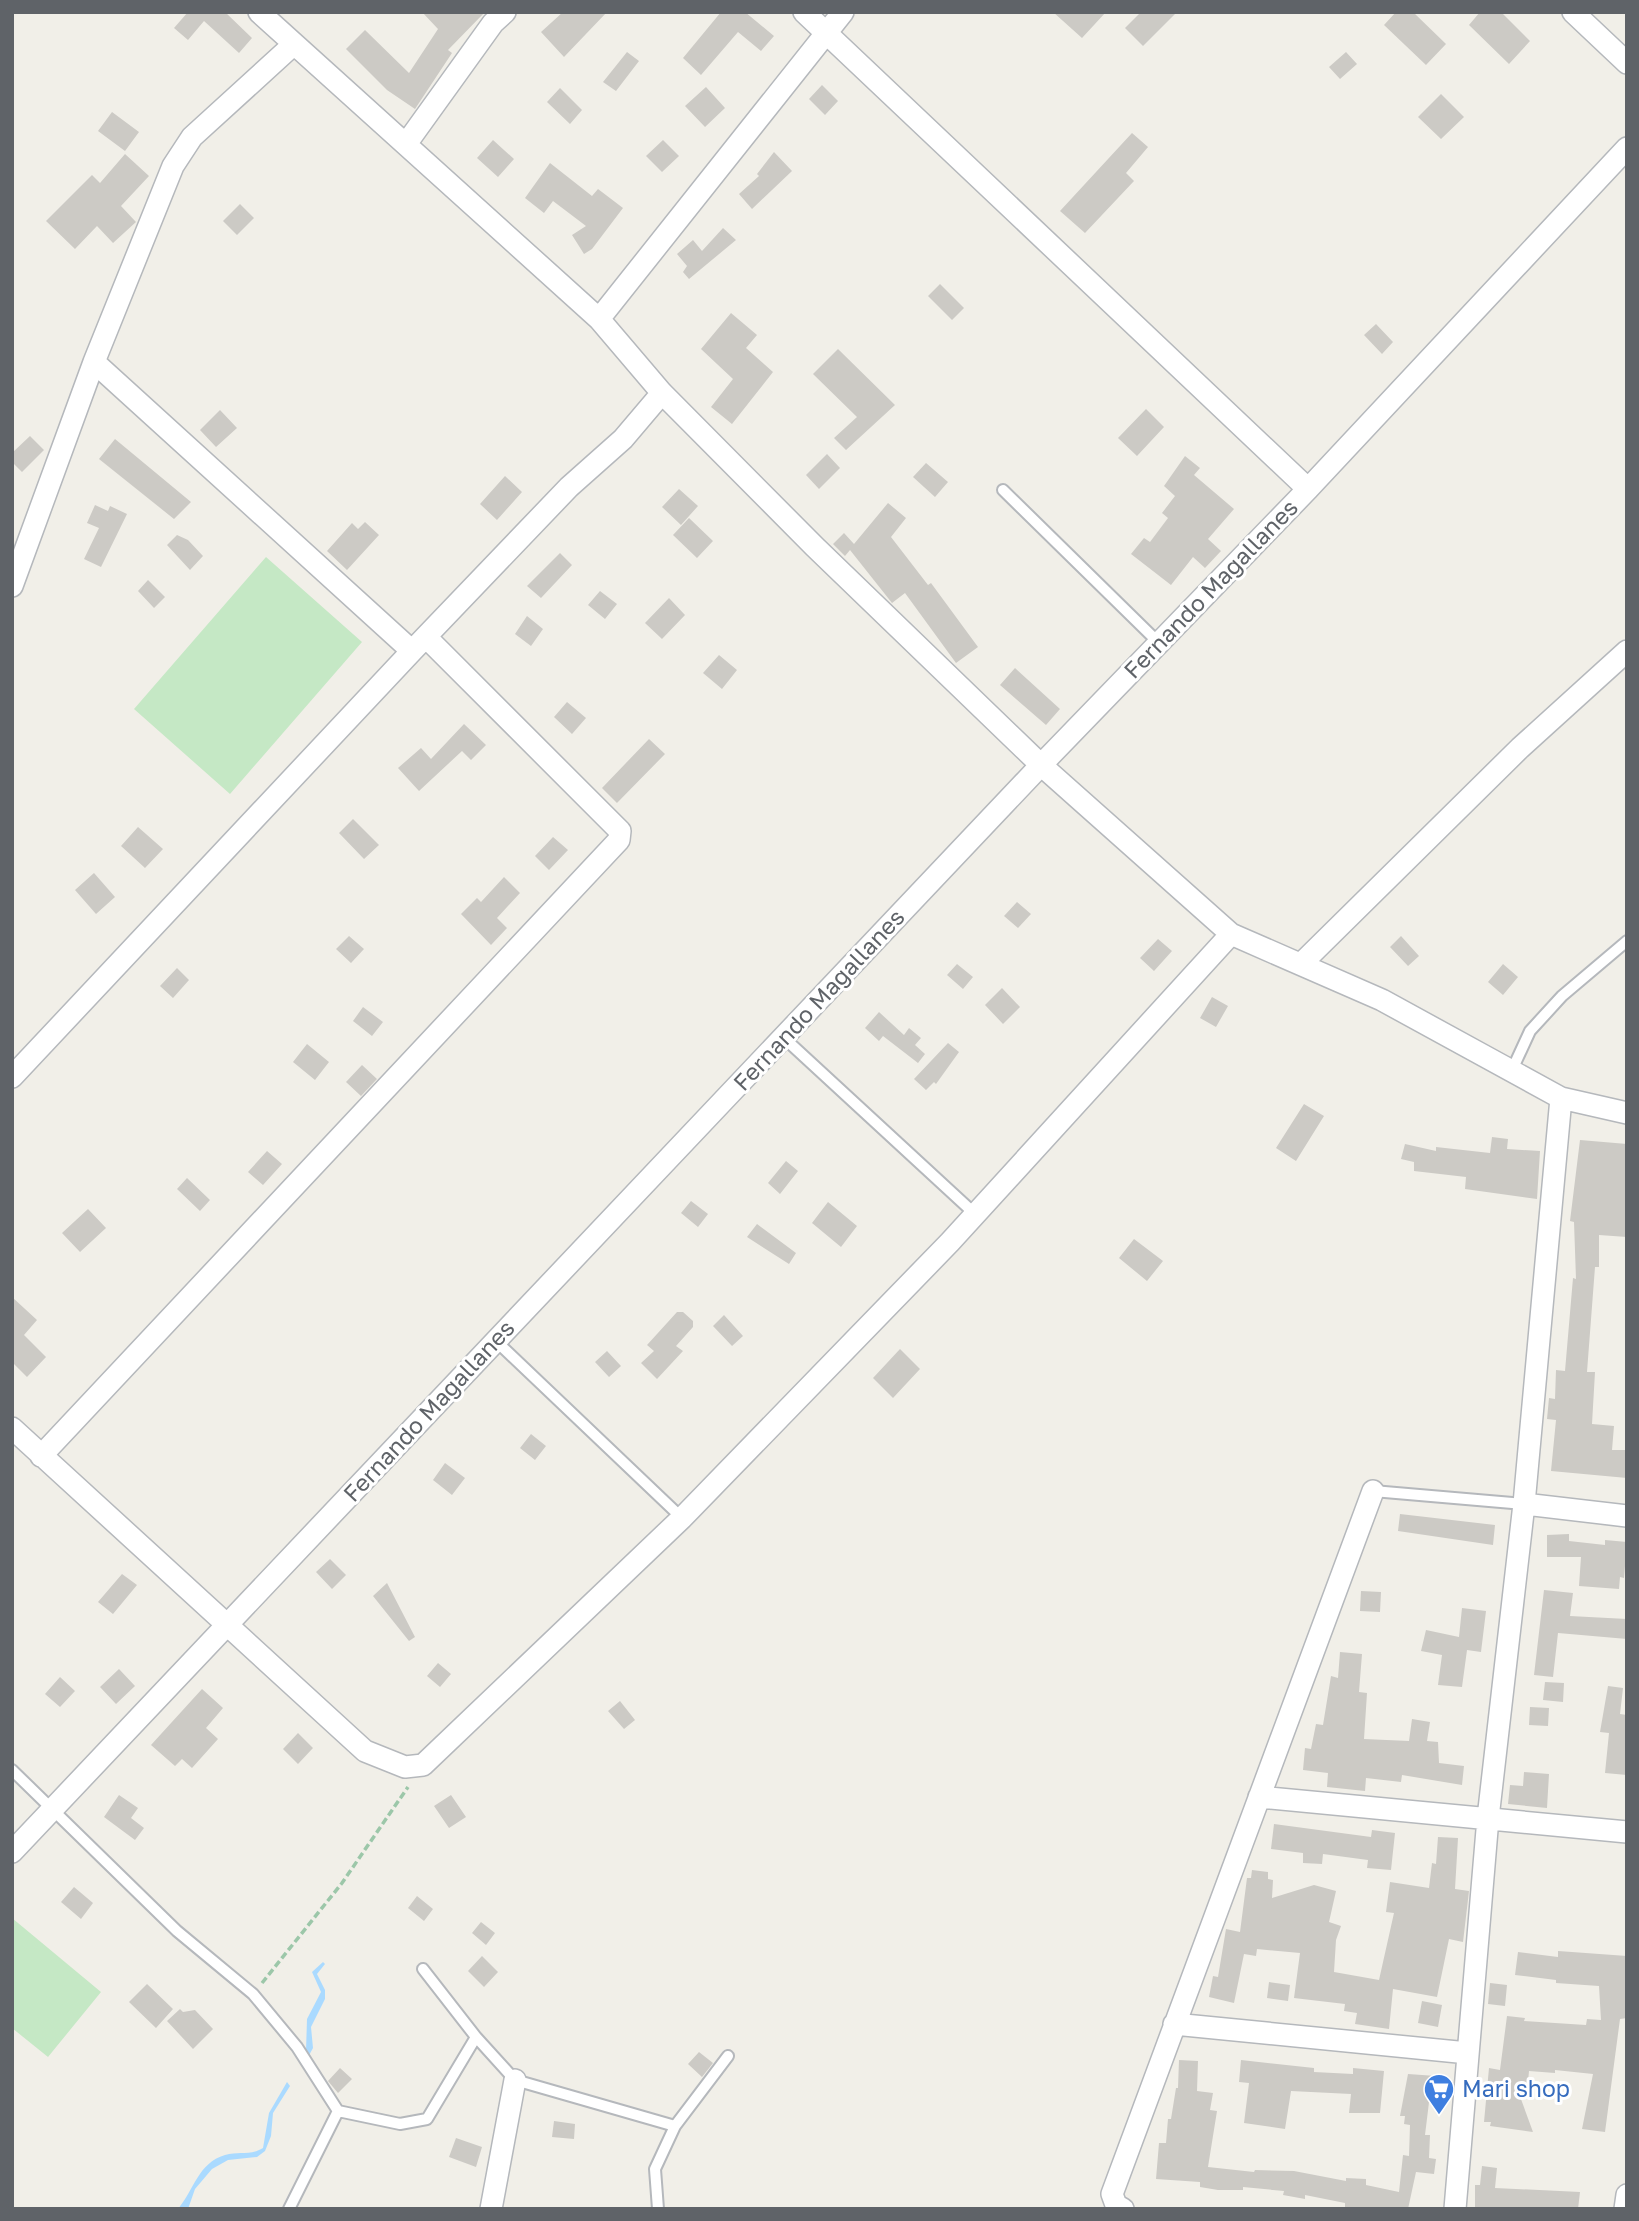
<svg xmlns="http://www.w3.org/2000/svg" width="1639" height="2221" font-family="'Golos Text',sans-serif">
<style>
.green{fill:#c5e8c5}
.water{fill:#aadaff}
.building{fill:#cccac5}
.lines{fill:none;stroke-linecap:round;stroke-linejoin:round}
.service-casing{stroke:#b5b8bc;stroke-width:14}
.minor-casing{stroke:#b5b8bc;stroke-width:24}
.path{stroke:#9cc7a9;stroke-width:3.5;stroke-dasharray:7 3.5;stroke-linecap:butt}
.service{stroke:#fff;stroke-width:10}
.minor{stroke:#fff;stroke-width:21}
.labels{text-anchor:middle;stroke-width:6;stroke-linejoin:round;paint-order:stroke}
.street-label{font-size:23px;fill:#5f6368;stroke:#fff}
.shop-label{font-size:23px;fill:#366cbe;stroke:#fff;text-anchor:start}
</style>
<rect width="100%" height="100%" fill="#f1efe8"/>
<path class="green" d="M266,557L362,642L230,794L134,709Z
M12,1918L101,1992L48,2057L12,2028Z"/>
<path class="water" d="M323,1962L325,1964L317,1974L325,1990V1999L311,2027L313,2048L303,2066L301,2063L306,2051L307,2019L321,1992L312,1972Z
M287,2082L290,2086L273,2113L271,2136L265,2151L257,2157L228,2160L212,2169L195,2189L188,2209H178C194,2190 198,2163 225,2155C239,2151 250,2156 263,2148L269,2113Z"/>
<path class="building" d="M188,12H225L252,38L239,53L204,21L188,40L174,28Z
M422,12H485L448,50L452,53L415,109L387,90L346,49L365,30L409,73L438,29Z
M563,12H607L564,57L541,32Z
M721,12H745L774,36L761,51L738,32L701,75L683,58Z
M1053,12H1106L1082,38Z
M1141,12H1177L1143,46L1125,28Z
M1396,12H1413L1446,44L1426,65L1384,25Z
M1480,12H1501L1530,41L1509,64L1469,25Z
M627,52L639,61L616,91L603,82Z
M1346,52L1357,64L1340,79L1329,67Z
M822,85L838,101L825,115L809,99Z
M706,87L725,108L705,127L685,106Z
M560,88L582,110L570,124L547,102Z
M1441,94L1464,117L1441,139L1418,117Z
M112,112L139,132L125,151L98,131Z
M1132,133L1148,147L1126,173L1134,181L1085,233L1060,211Z
M493,140L514,159L498,177L477,158Z
M663,140L679,156L662,172L646,156Z
M774,152L792,171L752,209L739,194L759,176L757,174Z
M125,154L149,176L121,206L136,222L113,243L97,226L75,249L46,221L92,175L100,183Z
M550,163L592,196L598,189L623,208L592,249L584,254L572,235L586,226L553,201L544,213L525,198Z
M240,204L254,218L237,235L223,221Z
M723,228L736,240L689,279L683,272L687,266L677,254L693,240L702,251Z
M940,284L964,308L952,320L928,296Z
M731,313L757,335L746,348L773,372L732,424L711,407L733,379L701,349Z
M1376,324L1393,342L1382,354L1364,335Z
M838,349L895,405L846,450L834,438L857,417L813,374Z
M1146,409L1164,427L1137,456L1118,438Z
M220,410L237,428L216,447L200,430Z
M30,436L44,450L22,472L12,462V453Z
M115,439L191,502L174,519L99,459Z
M827,454L840,468L819,489L806,475Z
M1185,456L1200,468L1194,475L1234,509L1208,539L1221,551L1205,568L1193,557L1171,585L1131,554L1144,538L1150,542L1168,518L1162,513L1175,496L1164,486Z
M926,463L948,482L935,497L913,477Z
M505,476L522,492L497,520L480,504Z
M679,489L698,506L681,525L662,507Z
M888,503L906,518L891,537L928,585L931,583L978,647L956,663L905,593L892,603L850,550L845,556L833,544L844,533L854,544Z
M95,505L108,511L110,506L127,514L101,567L84,559L99,528L87,523Z
M689,518L713,541L697,558L673,535Z
M365,522L379,535L347,570L327,551L352,523L358,529Z
M177,535L188,540L203,556L190,570L167,545Z
M560,553L572,565L541,598L527,586Z
M148,580L165,597L154,608L138,591Z
M600,591L617,604L605,619L588,605Z
M669,598L685,615L662,639L645,623Z
M527,616L543,629L531,646L515,634Z
M719,655L737,670L722,689L703,673Z
M1015,668L1060,709L1046,725L1000,685Z
M567,702L586,718L572,734L554,717Z
M464,724L486,745L471,760L462,751L419,791L398,768L421,748L431,759Z
M649,739L665,754L617,803L602,788Z
M353,819L379,845L364,859L339,833Z
M138,827L163,849L145,868L121,846Z
M553,837L568,850L549,870L535,856Z
M94,873L115,897L96,914L75,890Z
M504,877L520,893L497,918L507,928L491,945L461,914L477,898L481,902Z
M1017,902L1031,914L1018,928L1004,916Z
M349,936L364,949L351,963L336,949Z
M1401,936L1419,956L1408,966L1390,947Z
M1158,939L1172,951L1154,971L1140,958Z
M957,964L973,977L963,989L947,975Z
M1503,964L1518,977L1503,995L1488,982Z
M177,968L189,980L173,998L160,986Z
M1002,988L1020,1007L1003,1024L985,1005Z
M1212,997L1228,1006L1216,1027L1200,1018Z
M363,1007L383,1022L372,1036L353,1021Z
M879,1012L904,1035L909,1028L921,1038L915,1045L925,1054L918,1063L883,1036L879,1041L865,1028Z
M948,1043L959,1052L936,1084L934,1082L926,1090L914,1079Z
M307,1044L329,1062L315,1080L293,1062Z
M362,1065L377,1079L361,1096L346,1082Z
M1304,1104L1324,1116L1296,1161L1276,1148Z
M1492,1137L1508,1139L1507,1149L1540,1151L1537,1199L1465,1189L1466,1177L1414,1171V1162L1401,1159L1405,1144L1436,1151V1147L1490,1153Z
M1580,1140L1627,1144V1237L1599,1235V1267H1595L1587,1372H1595L1592,1424L1614,1426L1612,1450H1627V1478L1551,1471L1556,1420L1547,1419L1549,1398L1555,1399L1556,1370L1565,1371L1573,1278L1576,1279L1574,1222L1570,1221Z
M267,1151L282,1164L263,1185L248,1172Z
M786,1161L798,1171L780,1194L768,1183Z
M187,1178L210,1200L200,1211L177,1189Z
M691,1201L708,1214L698,1227L681,1213Z
M828,1202L857,1226L841,1247L812,1223Z
M88,1209L106,1228L80,1252L62,1233Z
M757,1224L796,1253L789,1264L747,1237Z
M1134,1239L1163,1261L1147,1281L1119,1258Z
M12,1297L37,1320L24,1335L46,1357L27,1377L12,1362Z
M677,1312H683L693,1321V1327L676,1346L683,1351L657,1379L641,1363L654,1351L647,1345Z
M724,1315L743,1336L732,1346L713,1326Z
M900,1349L920,1369L893,1398L873,1378Z
M607,1351L621,1366L609,1377L595,1362Z
M531,1434L546,1446L535,1460L520,1448Z
M445,1463L465,1478L452,1495L433,1480Z
M1400,1514L1495,1525L1493,1545L1398,1531Z
M1569,1534V1541L1605,1545V1540L1627,1542L1624,1578L1620,1577L1619,1589L1579,1586L1581,1557H1547V1535Z
M330,1559L346,1575L332,1589L316,1572Z
M122,1574L137,1585L113,1614L98,1602Z
M387,1583L415,1637L409,1641L373,1596Z
M1544,1590L1573,1593L1570,1616L1627,1619V1639L1558,1633L1553,1677L1534,1675Z
M1361,1591L1381,1592L1380,1612L1360,1611Z
M1462,1608L1486,1611L1481,1652L1467,1650L1462,1687L1438,1685L1442,1655L1421,1651L1426,1630L1459,1637Z
M1340,1652L1362,1654L1359,1692L1367,1693L1364,1739L1409,1741L1412,1719L1430,1722L1427,1741L1438,1742L1439,1763L1464,1766L1462,1785L1402,1775L1401,1782L1366,1778L1365,1791L1327,1787L1328,1773L1303,1770L1305,1748L1311,1749L1316,1724L1323,1725L1331,1676L1338,1678Z
M438,1663L451,1674L440,1687L427,1676Z
M119,1669L135,1686L116,1704L100,1687Z
M60,1677L75,1691L60,1707L45,1694Z
M1545,1682L1564,1683L1563,1702L1543,1700Z
M1608,1686L1623,1688L1620,1714L1627,1715V1775L1605,1773L1609,1733L1600,1732Z
M202,1689L223,1708L206,1728L218,1739L192,1768L182,1759L175,1766L151,1745Z
M620,1701L635,1720L624,1729L608,1711Z
M1530,1707L1549,1708L1548,1726L1529,1725Z
M298,1733L313,1748L298,1764L283,1749Z
M1524,1772L1549,1774L1547,1808L1508,1804L1510,1785L1523,1786Z
M119,1795L138,1808L131,1818L144,1828L135,1840L104,1817Z
M451,1795L466,1817L449,1828L434,1806Z
M1274,1824L1371,1837L1372,1830L1395,1833L1391,1870L1367,1868L1368,1860L1323,1854L1322,1864L1303,1863V1853L1271,1849Z
M1438,1837L1458,1838L1455,1889L1469,1891L1463,1942L1449,1939L1437,1997L1393,1989L1389,2029L1355,2024L1357,2013L1344,2011L1345,2004L1294,1998L1300,1953L1257,1949L1256,1956L1244,1954L1234,2003L1209,1997L1213,1976L1218,1977L1226,1929L1240,1932L1247,1878H1251L1252,1870L1268,1872V1879L1273,1880L1272,1898L1314,1885L1336,1891L1329,1922L1341,1926L1336,1940L1334,1972L1379,1980L1394,1913L1386,1912L1390,1882L1429,1888L1432,1863L1436,1864Z
M74,1887L93,1903L81,1919L61,1902Z
M417,1896L433,1909L424,1921L408,1908Z
M481,1922L495,1933L486,1945L472,1933Z
M1558,1951L1627,1956V2018L1620,2019L1605,2132L1582,2129L1593,2074L1555,2070V2073L1529,2071L1527,2092L1518,2091L1533,2132L1490,2126L1491,2122H1484L1489,2068L1500,2070L1507,2016L1525,2018L1524,2021L1586,2025L1587,2019L1601,2020L1599,1986L1556,1983V1980L1515,1975L1518,1952L1558,1957Z
M482,1956L498,1972L484,1987L468,1971Z
M1269,1982L1290,1985L1288,2001L1267,1998Z
M1490,1983L1507,1985L1505,2006L1488,2004Z
M147,1984L173,2009L156,2028L129,2002Z
M1422,2001L1442,2005L1438,2027L1418,2023Z
M180,2009L183,2012L195,2010L213,2029L193,2049L167,2021Z
M699,2052L713,2063L702,2077L688,2064Z
M1179,2060L1198,2061L1197,2091L1213,2093L1210,2110L1217,2111L1208,2167L1254,2172L1255,2170L1294,2171L1346,2181V2178L1366,2179V2185L1399,2192L1403,2155L1409,2156L1410,2125L1404,2124L1405,2116H1400L1408,2074L1436,2076L1434,2094H1430L1425,2135H1430L1429,2158L1436,2159L1434,2174L1416,2172L1408,2209H1345V2203L1305,2195V2199L1283,2195L1284,2191L1243,2187V2190H1218L1200,2187V2182L1156,2179L1159,2143H1166L1168,2119H1171L1176,2088H1178Z
M1241,2060L1314,2068V2072L1353,2074V2068L1384,2071L1380,2113H1349L1351,2094L1291,2091L1285,2129L1244,2123L1249,2083L1239,2082Z
M340,2068L352,2079L338,2093L328,2081Z
M554,2121L575,2124L574,2139L552,2137Z
M456,2138L482,2147L476,2167L449,2157Z
M1482,2166L1497,2168L1495,2188L1580,2192L1578,2209H1475V2185H1480Z"/>
<g class="lines">
<g class="service-casing">
<path id="service" d="M1003,490L1159,643
M783,1037L975,1214
M1512,1070L1530,1031L1562,996L1627,941
M496,1341L682,1518
M1373,1491L1524,1504
M12,1770L177,1931L253,1994L297,2047L338,2111L400,2124L427,2119L476,2037
M423,1969L476,2037L515,2080L675,2126
M289,2209L338,2111
M658,2209L655,2169L675,2126L728,2056"/>
</g>
<g class="minor-casing">
<path id="minor" d="M259,12L599,319L662,393L815,547L1041,765L1231,934L1382,1000L1561,1098L1627,1113
M804,12L1308,489
M1573,12L1627,63
M406,144L493,23L505,12
M599,319L843,12
M94,362L412,651
M12,586L94,362L173,166L192,137L294,44
M1302,963L1520,748L1627,651
M12,1077L412,651L569,487L623,439L662,393
M12,1428L365,1751L405,1767L423,1765L682,1518L950,1242L1231,934
M41,1456L619,840L620,831L426,637
M1524,1504L1627,1516
M1259,1797L1627,1832
M12,1852L1041,765L1308,489L1627,148
M1174,2024L1468,2053
M491,2209L515,2080
M1123,2209L1116,2205L1112,2194L1373,1491
M1455,2209L1488,1818L1524,1504L1561,1098
M1625,2209L1627,2195"/>
</g>
<path class="path" d="M262,1983L342,1883L408,1787"/>
<use href="#service" class="service"/>
<use href="#minor" class="minor"/>
</g>
<defs>
<g id="supermarket-pin" transform="scale(1.575)"><path d="M0 17L-7.5 6A9.5 9.5 0 1 1 7.5 6Z" fill="#3f7fe0" stroke="#fff"/><path d="M-6-5.5h2.5l.6 2H6L4.5 2H-2.5L-4.4-4H-6ZM-1.5 3.2a1.3 1.3 0 1 0 .1 0ZM3 3.2a1.3 1.3 0 1 0 .1 0Z" fill="#fff"/></g>
</defs>
<g fill-rule="evenodd">
<use href="#supermarket-pin" x="1439" y="2089"/>
</g>
<g class="labels">
<g class="street-label">
<text transform="translate(1211 589) rotate(-46)" y="8">Fernando Magallanes</text>
<text transform="translate(819 1000) rotate(-47)" y="8">Fernando Magallanes</text>
<text transform="translate(429 1411) rotate(-47)" y="8">Fernando Magallanes</text>
</g>
<g class="shop-label">
<text x="1462" y="2097">Mari shop</text>
</g>
</g>
<rect width="1639" height="2221" fill="none" stroke="#5f6368" stroke-width="28"/>
</svg>
